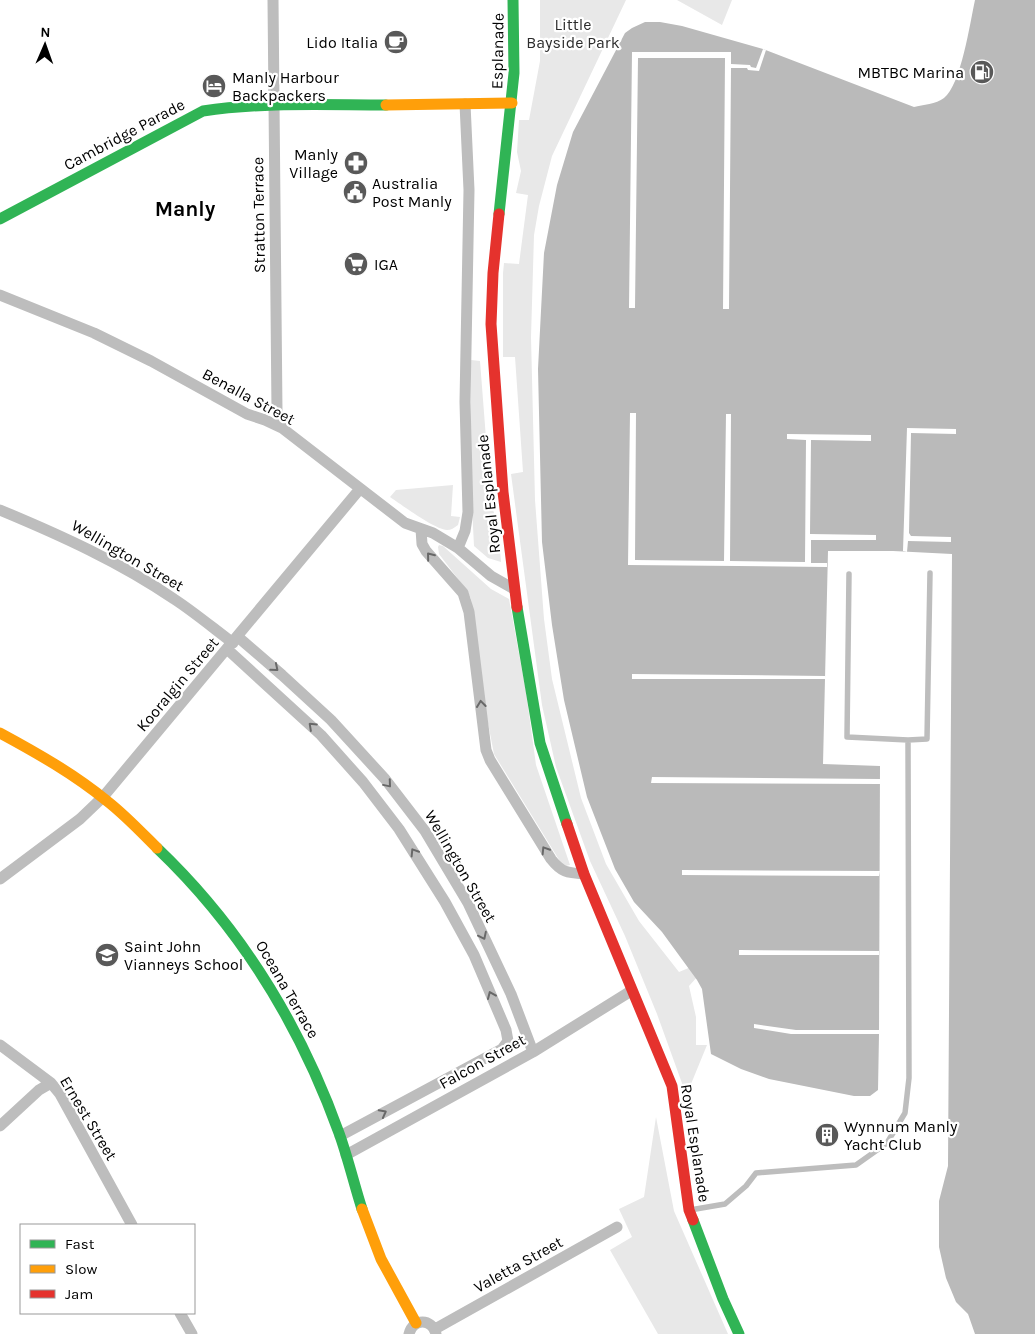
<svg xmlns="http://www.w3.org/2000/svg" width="1035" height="1334" font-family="Karla,sans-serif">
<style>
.green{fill:#e8e8e8}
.water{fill:#bababa}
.pier{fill:#fff}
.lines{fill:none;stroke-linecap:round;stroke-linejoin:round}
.lane{stroke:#bdbdbd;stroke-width:5.5}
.street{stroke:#bdbdbd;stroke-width:11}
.fast{stroke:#30b455;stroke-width:11}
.slow{stroke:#ff9f0a;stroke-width:11}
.jam{stroke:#e5322d;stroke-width:11}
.oneway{stroke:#686868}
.labels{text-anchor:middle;stroke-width:4.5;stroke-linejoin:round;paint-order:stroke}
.park-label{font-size:16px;fill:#2d2d2d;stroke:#fff}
.poi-label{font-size:16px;fill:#000;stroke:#fff;text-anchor:start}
.street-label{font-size:16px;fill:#000;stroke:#fff}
.district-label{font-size:21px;font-weight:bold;fill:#000;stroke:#fff}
</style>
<rect width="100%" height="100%" fill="#fff"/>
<path class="green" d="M540,0H626L552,156L539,206L534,235L531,337L535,500L544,619L552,679L581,798L606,864L639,921L679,972L691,967L698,976L689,986L696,1017V1045H707L691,1084L683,1086L657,1014L625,936L590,861L556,767L542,705L511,474L523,472L515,357H503V273L504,263L519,264L528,195L516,193L521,171L517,152L519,120H529L540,61Z
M677,0H732L722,25Z
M471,360L480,361L491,503L498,526L501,562L488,558L474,546L470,467Z
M453,485L451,516L460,517L458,525C454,528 451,530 447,530C434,529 402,505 390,497L396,490Z
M439,545L443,546L491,589L509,599L526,692L536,765L570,865L566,866L561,863L494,754L487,718L471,599L468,592L439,554L438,547Z
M656,1117L674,1211L728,1334H658L610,1250L632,1237L619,1209L644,1197Z"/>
<path class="water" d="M975,0H1035V1334H975L968,1314L956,1302L946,1278L939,1247V1201L948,1166L952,554L893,551H828L823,764L880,766L879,1034L878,1090L870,1096H854L769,1079L741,1069L711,1054L702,989L697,980L662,932L634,902L615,869L587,797L564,700L552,625L542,542L538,369L544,253L557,185L573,132L625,33L632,28L645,22H660L682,26L763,49L914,107C923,105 936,104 944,98C961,85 970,23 975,0Z"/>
<path class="pier" d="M763,49L766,50L759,71L748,70L747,68H731L729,309H723L725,58H638L635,308H629L632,52H731V64L750,65L751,67L756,68Z
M630,413H636L635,560L724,561L726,414H731L730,561L805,562L806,440L787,439V434L871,435V441L811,440L810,534L876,535V540H811V563H827V567L628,565Z
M907,428L956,429V434L911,433L909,533L911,536L951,537V542L908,541L907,552L903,551Z
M632,674L825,676V679H632Z
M652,777L880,779V784L651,783Z
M682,870L880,871L879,876L682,875Z
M739,950L879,951V955H739Z
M754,1024L796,1030H879V1034H791L754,1028Z"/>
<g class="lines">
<path class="lane" d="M849,574L847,737L908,740
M690,1210L725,1204L746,1186L756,1173L856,1165L887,1143L905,1113L909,1078L908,740L927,739L930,573"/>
<path class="street" d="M273,0L277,411L282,428
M0,295L94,333L151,361L247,414L265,420L282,428L405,523L433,533L458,548L491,576L514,589
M0,510C60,535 120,562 174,599C194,612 213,628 233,643
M421,529L422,544L426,551L463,593L469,612L486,750L490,760L551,859C561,872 567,873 584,874
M458,548L465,531L468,512L465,402L469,190L465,104
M238,637L282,675L331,720L385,779L425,831L468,903L511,994L533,1052
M227,649L321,735L363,782L399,829L445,902L474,955L506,1030L508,1041L502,1049L340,1136
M0,879L80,819L103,797L359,490
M0,1045L51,1083L60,1094L132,1225
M0,1126L39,1090L51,1083
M346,1155L533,1052L631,991
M180,1313L192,1334
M435,1329L617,1227
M409,1334C413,1318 432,1318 436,1334"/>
<path class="fast" d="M499,214L514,73L513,0
M0,219L203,111C263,102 325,105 386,105
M517,607L540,743L567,824
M157,848C241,928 300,1025 339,1133C348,1158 354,1184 362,1209
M693,1220L723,1299L739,1334"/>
<path class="slow" d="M386,105L512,103
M0,733C37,753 74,774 107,801C125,815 141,832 157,848
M362,1209L381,1259L416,1323"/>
<path class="jam" d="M499,214L493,273L491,324L503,492L517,607
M567,824L584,874L672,1086L689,1210L693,1220"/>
</g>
<defs><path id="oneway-chevron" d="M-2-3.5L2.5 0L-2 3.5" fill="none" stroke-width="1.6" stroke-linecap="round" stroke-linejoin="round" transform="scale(1.25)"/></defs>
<g class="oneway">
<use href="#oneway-chevron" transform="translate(430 556) rotate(-129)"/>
<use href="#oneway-chevron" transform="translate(275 668) rotate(40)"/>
<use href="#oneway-chevron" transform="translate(481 704) rotate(-97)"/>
<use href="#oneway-chevron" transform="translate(312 726) rotate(-137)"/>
<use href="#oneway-chevron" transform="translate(388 784) rotate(50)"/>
<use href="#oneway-chevron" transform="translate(545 850) rotate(-122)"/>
<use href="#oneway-chevron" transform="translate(414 852) rotate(-122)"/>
<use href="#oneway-chevron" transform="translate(483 936) rotate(64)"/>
<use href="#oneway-chevron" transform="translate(491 995) rotate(-113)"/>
<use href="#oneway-chevron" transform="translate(383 1113) rotate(-28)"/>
</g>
<defs>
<g id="cafe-disc" transform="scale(1.25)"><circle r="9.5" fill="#595959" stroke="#fff"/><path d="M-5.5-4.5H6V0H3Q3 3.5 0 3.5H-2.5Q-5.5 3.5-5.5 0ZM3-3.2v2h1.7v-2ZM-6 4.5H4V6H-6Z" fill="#fff"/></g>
<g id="fuel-disc" transform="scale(1.25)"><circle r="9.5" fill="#595959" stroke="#fff"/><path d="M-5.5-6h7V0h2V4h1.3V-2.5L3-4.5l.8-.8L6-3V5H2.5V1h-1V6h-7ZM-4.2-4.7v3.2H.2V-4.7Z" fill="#fff"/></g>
<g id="hotel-disc" transform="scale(1.25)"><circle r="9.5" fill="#595959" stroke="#fff"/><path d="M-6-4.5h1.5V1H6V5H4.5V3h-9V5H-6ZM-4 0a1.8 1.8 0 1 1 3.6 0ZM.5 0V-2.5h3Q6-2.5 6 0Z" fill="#fff"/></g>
<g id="pharmacy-disc" transform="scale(1.25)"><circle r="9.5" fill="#595959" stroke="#fff"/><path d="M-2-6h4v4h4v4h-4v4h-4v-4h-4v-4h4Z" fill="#fff"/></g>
<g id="civic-disc" transform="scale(1.25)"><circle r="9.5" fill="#595959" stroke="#fff"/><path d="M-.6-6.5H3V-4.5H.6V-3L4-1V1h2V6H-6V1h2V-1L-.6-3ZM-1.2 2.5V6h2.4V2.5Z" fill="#fff"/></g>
<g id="supermarket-disc" transform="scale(1.25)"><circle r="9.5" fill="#595959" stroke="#fff"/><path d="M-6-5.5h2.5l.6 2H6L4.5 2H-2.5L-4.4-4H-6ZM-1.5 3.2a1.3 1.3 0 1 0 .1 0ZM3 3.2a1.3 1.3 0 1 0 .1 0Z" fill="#fff"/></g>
<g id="school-disc" transform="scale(1.25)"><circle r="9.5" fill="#595959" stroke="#fff"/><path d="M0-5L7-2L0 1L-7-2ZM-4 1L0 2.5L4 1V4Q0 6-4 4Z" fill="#fff"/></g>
<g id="building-disc" transform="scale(1.25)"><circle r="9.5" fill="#595959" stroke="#fff"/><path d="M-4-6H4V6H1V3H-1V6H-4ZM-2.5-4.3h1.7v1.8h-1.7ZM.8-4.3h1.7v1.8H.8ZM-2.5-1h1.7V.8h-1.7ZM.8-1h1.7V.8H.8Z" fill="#fff"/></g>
</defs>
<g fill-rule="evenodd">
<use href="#cafe-disc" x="396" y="42"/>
<use href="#fuel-disc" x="982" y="72"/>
<use href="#hotel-disc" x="214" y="86"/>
<use href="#pharmacy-disc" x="356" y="163"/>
<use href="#civic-disc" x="355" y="192"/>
<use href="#supermarket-disc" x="356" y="264"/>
<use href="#school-disc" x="107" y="955"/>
<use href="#building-disc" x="827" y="1135"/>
</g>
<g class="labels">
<g class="park-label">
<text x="573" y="30">Little<tspan x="573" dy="18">Bayside Park</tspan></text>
</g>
<g class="poi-label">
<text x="378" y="48" text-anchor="end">Lido Italia</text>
<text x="964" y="78" text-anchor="end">MBTBC Marina</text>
<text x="232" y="83">Manly Harbour<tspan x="232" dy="18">Backpackers</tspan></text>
<text x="338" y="160" text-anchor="end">Manly<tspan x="338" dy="18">Village</tspan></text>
<text x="372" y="189">Australia<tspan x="372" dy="18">Post Manly</tspan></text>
<text x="374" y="270">IGA</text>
<text x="124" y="952">Saint John<tspan x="124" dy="18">Vianneys School</tspan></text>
<text x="844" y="1132">Wynnum Manly<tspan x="844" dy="18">Yacht Club</tspan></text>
</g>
<g class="street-label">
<text transform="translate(497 51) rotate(-89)" y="6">Esplanade</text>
<text transform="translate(124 134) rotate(-28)" y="6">Cambridge Parade</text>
<text transform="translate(258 215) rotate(-91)" y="6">Stratton Terrace</text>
<text transform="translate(249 396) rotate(28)" y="6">Benalla Street</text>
<text transform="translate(488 494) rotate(-96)" y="6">Royal Esplanade</text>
<text transform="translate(128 555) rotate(30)" y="6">Wellington Street</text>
<text transform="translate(177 684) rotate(-50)" y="6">Kooralgin Street</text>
<text transform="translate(461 866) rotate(60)" y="6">Wellington Street</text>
<text transform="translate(288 989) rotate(60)" y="6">Oceana Terrace</text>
<text transform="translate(482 1061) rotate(-29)" y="6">Falcon Street</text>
<text transform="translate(89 1118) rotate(59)" y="6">Ernest Street</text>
<text transform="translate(696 1143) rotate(81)" y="6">Royal Esplanade</text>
<text transform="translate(518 1264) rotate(-29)" y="6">Valetta Street</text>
</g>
<g class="district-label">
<text x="185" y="216">Manly</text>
</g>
</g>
<rect x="20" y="1224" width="175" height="90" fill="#ffffff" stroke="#999999"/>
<rect x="30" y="1240" width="25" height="8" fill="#30b455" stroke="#999999"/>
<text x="65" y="1249" font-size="15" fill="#000000">Fast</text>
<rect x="30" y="1265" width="25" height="8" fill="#ff9f0a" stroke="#999999"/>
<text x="65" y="1274" font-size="15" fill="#000000">Slow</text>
<rect x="30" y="1290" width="25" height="8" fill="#e5322d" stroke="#999999"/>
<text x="65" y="1299" font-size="15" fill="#000000">Jam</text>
<g transform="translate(45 45) rotate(2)" stroke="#ffffff" stroke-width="4" paint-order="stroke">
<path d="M0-4L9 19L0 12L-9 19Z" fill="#000000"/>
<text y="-8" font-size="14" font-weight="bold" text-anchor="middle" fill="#000000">N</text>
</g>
</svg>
